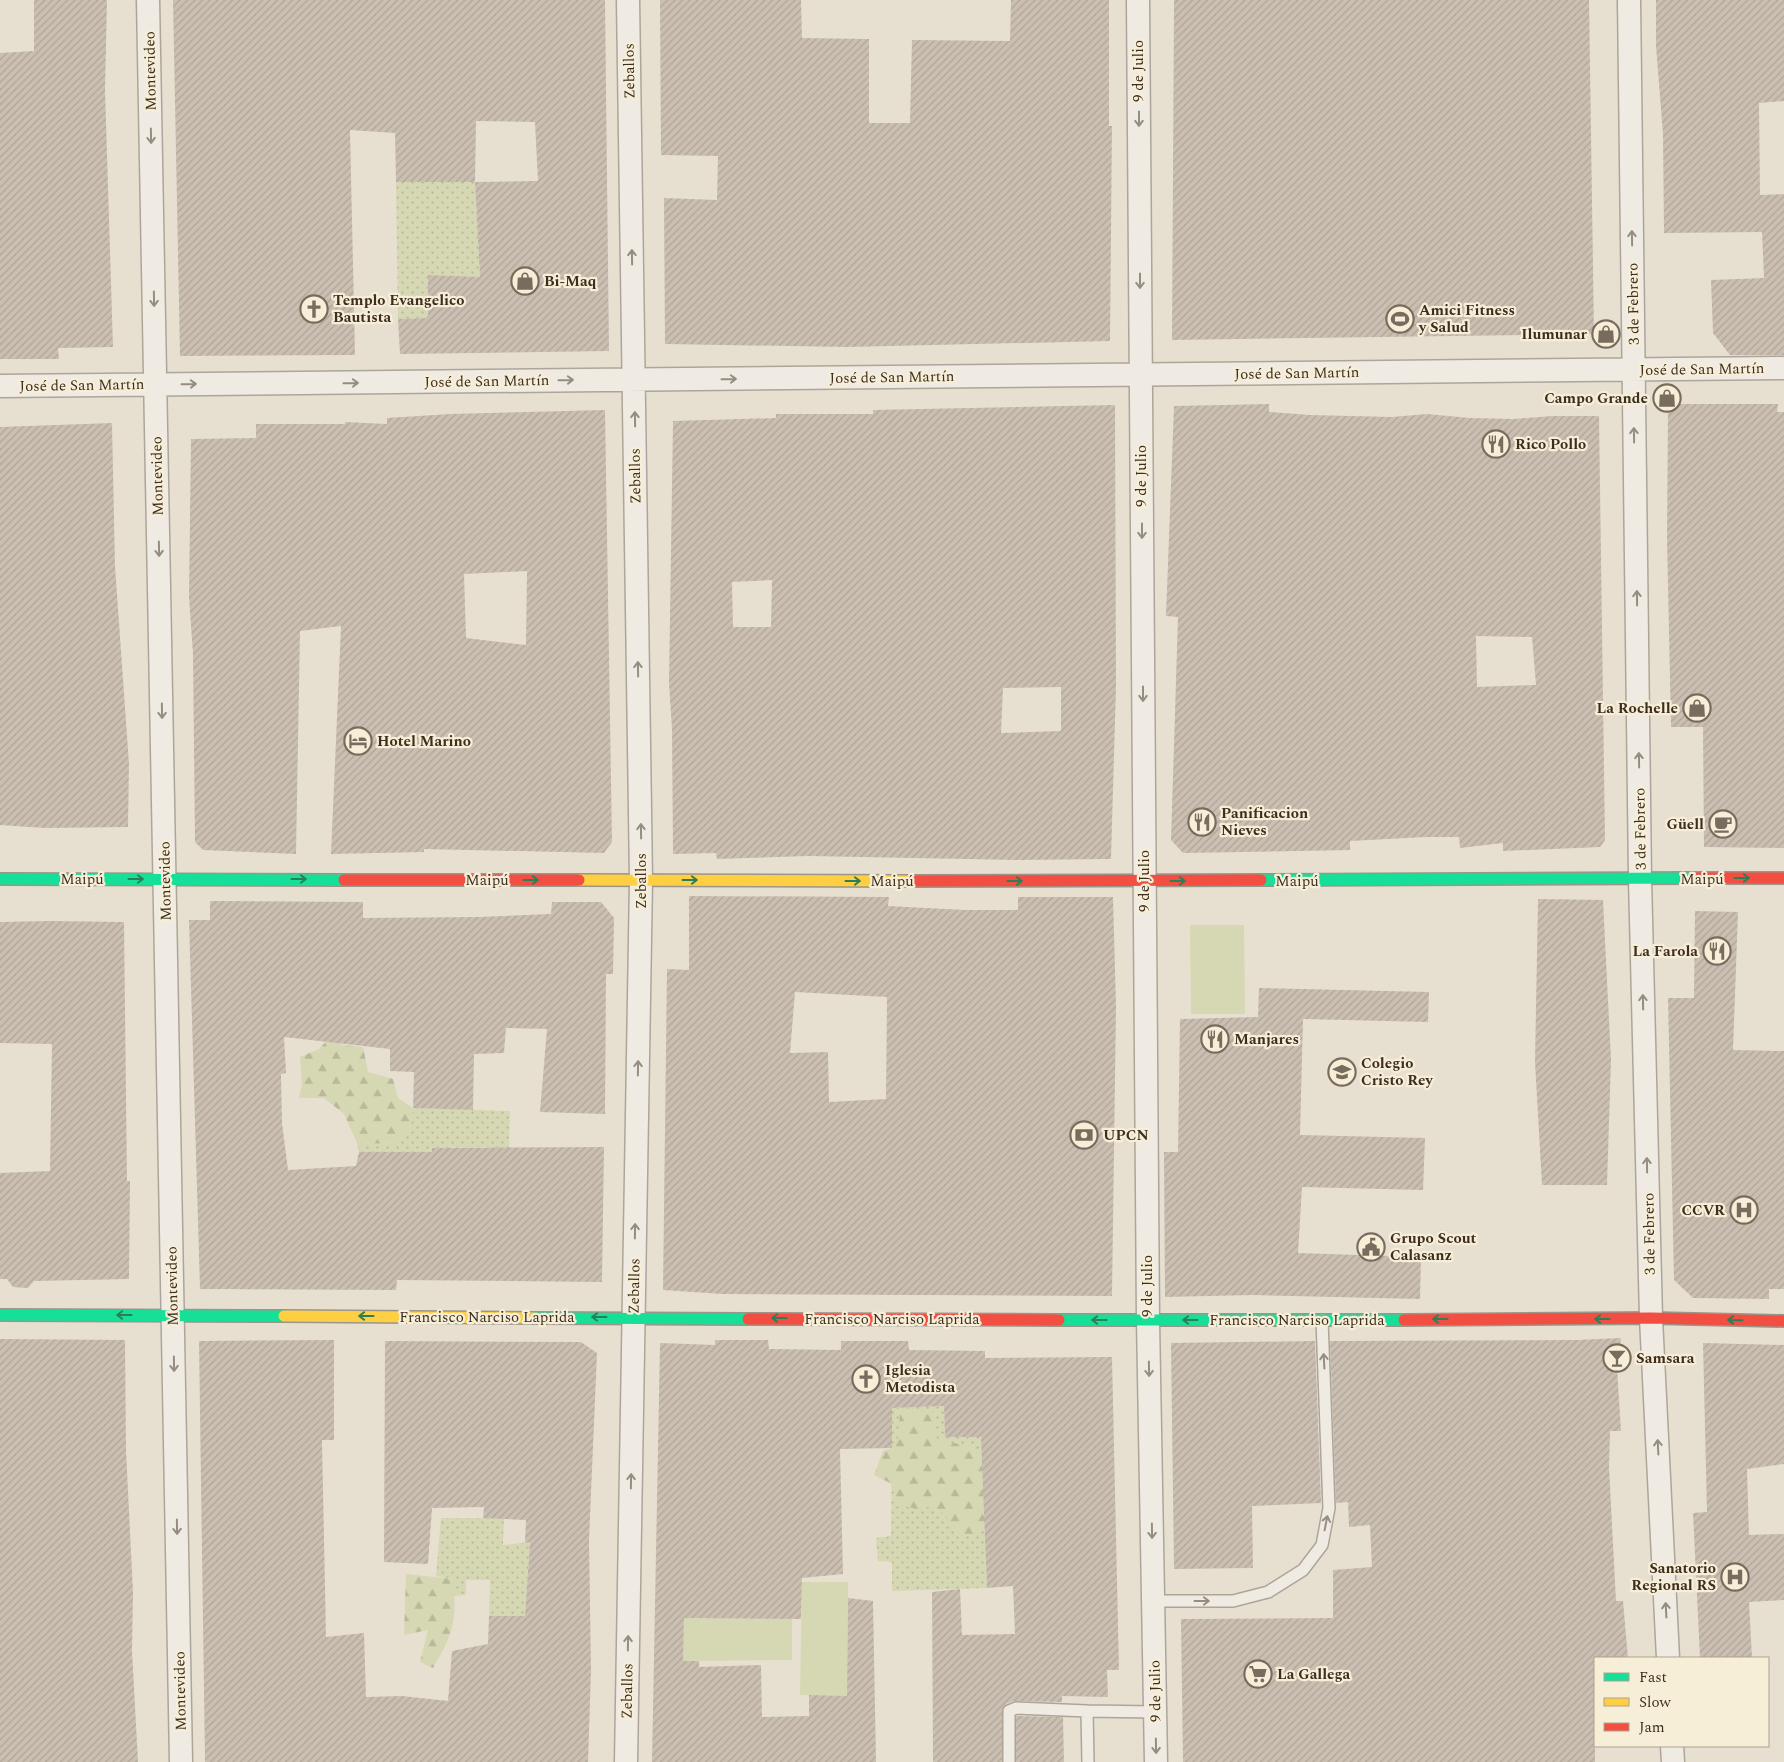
<svg xmlns="http://www.w3.org/2000/svg" width="1784" height="1762" font-family="Spectral,serif">
<style>
.grass{fill:url(#grass-dots)}
.forest{fill:url(#forest-firs)}
.pitch{fill:#d6d7b3}
.building{fill:url(#building-hatch);fill-rule:evenodd}
.lines{fill:none;stroke-linecap:round;stroke-linejoin:round}
.lane-casing{stroke:#ada599;stroke-width:14}
.street-casing{stroke:#ada599;stroke-width:25}
.fast-casing{stroke:#9c958a;stroke-width:14}
.slow-casing{stroke:#9c958a;stroke-width:14}
.jam-casing{stroke:#9c958a;stroke-width:14}
.lane{stroke:#efebe3;stroke-width:11}
.street{stroke:#efebe3;stroke-width:22}
.fast{stroke:#16e098;stroke-width:11}
.slow{stroke:#ffcf43;stroke-width:11}
.jam{stroke:#f24e42;stroke-width:11}
.oneway{stroke:#968c82}
.oneway2{stroke:#2b7e56}
.labels{text-anchor:middle;stroke-width:4.5;stroke-linejoin:round;paint-order:stroke}
.street-label{font-size:15px;fill:#3d2e20;stroke:#f7eed8}
.poi-label{font-size:15px;font-weight:bold;fill:#3d2e20;stroke:#f7eed8;text-anchor:start}
</style>
<defs>
<pattern id="grass-dots" width="8" height="8" patternUnits="userSpaceOnUse" patternTransform="scale(1.25)"><rect width="8" height="8" fill="#d6d7b3"/><path d="M2 2h.1M6 6h.1" fill="none" stroke="#b9b99a" stroke-width="1.8" stroke-linecap="round"/></pattern>
<pattern id="forest-firs" width="22" height="20" patternUnits="userSpaceOnUse" patternTransform="scale(1.25)"><rect width="22" height="20" fill="#d6d7b3"/><path d="M5 1l3.5 6h-7zM16 11l3.5 6h-7z" fill="#b9b99a"/></pattern>
<pattern id="building-hatch" width="6" height="6" patternUnits="userSpaceOnUse" patternTransform="scale(1.25)"><rect width="6" height="6" fill="#cbbfb2"/><path d="M-1 1l2-2M0 6l6-6M5 7l2-2" fill="none" stroke="#afa499"/></pattern>
</defs>
<rect width="100%" height="100%" fill="#e7e0d1"/>
<path class="grass" d="M396,182H475L480,277L429,275L428,318L398,319Z
M413,1108L510,1111L509,1151L487,1147L432,1148L431,1198L397,1196L398,1152H359L357,1143L399,1144L410,1132Z
M944,1406L945,1437H981L987,1588L892,1591V1562L878,1561L876,1538L891,1536L892,1422L889,1408Z
M441,1518H504L503,1545L530,1542L525,1616H489L490,1580H466V1595L454,1596L452,1579L436,1576Z"/>
<path class="forest" d="M333,1034L342,1045L363,1047L368,1072L393,1079L398,1098L413,1108L410,1132L399,1144L357,1143L344,1114L324,1098H299L302,1084L300,1057L319,1049Z
M901,1411L937,1412L935,1422L937,1441L970,1445L982,1458L985,1522L982,1531L969,1536L958,1535L946,1516L933,1505L919,1510L898,1504L892,1484L874,1475L883,1451L895,1447C901,1436 897,1424 901,1411Z
M406,1574L453,1579C457,1619 454,1633 433,1668L420,1662L428,1630L404,1635Z"/>
<path class="pitch" d="M1190,925H1244L1245,1014H1191Z
M802,1582H848L847,1696L800,1695Z
M684,1618L792,1619V1660L683,1661Z"/>
<path class="building" d="M34,0H107L105,90L113,347L58,348L59,359H0V53L34,51Z
M173,0H605L609,351L400,354L398,319L428,318V275L480,277L475,182H396L395,133L350,130L355,355L180,356ZM476,121L535,122L538,181L475,182Z
M660,0H801L802,38L869,39V123H910L912,40L1010,41L1011,0H1109V126H1112L1110,341L847,347L665,344L664,198L717,200L718,156L661,155Z
M1174,0H1589L1594,334L1172,340Z
M1656,0H1784V101L1759,103L1760,195L1784,194V355H1730L1713,333L1711,280L1764,278L1762,232L1664,233L1663,134L1656,46Z
M1269,404V412L1310,415L1392,417L1427,414L1470,418L1514,419L1552,416H1599L1605,840L1600,847L1503,851V843L1460,848L1459,837H1425L1350,841V850L1183,853L1171,840L1178,617L1166,616L1174,406ZM1476,636L1532,637L1536,685L1477,687Z
M1668,404H1778L1777,412H1784V848L1704,847L1703,727H1671L1667,539Z
M1115,405L1116,686L1111,859L1017,860L808,856L717,859L716,853L673,854L672,729L669,683L673,421L776,418V414H873V410ZM772,580L771,627H733L732,582ZM1061,687V731L1001,733L1003,688Z
M605,410L612,842L604,853L424,849V852L331,854L341,626L300,631L296,854L203,850L195,842L193,654L189,597L191,439L256,438V424H345V422L387,424V418L450,414ZM527,571L526,645L466,638L464,574Z
M112,423L115,566L129,764L128,827L45,828L0,825V427Z
M689,896L889,897L888,906L965,910H1018V897H1113L1116,1006L1112,1296L722,1294L663,1290L667,969L689,970ZM795,992L887,997L886,1099L829,1102L828,1052L790,1053Z
M1538,899L1603,900L1611,1060L1607,1185H1542L1535,1062Z
M210,901L363,902V918L479,917L551,914L552,902H601L614,918L613,974H606L605,1114L540,1112L547,1029L506,1028L504,1053L474,1054L473,1110L413,1108L414,1072L390,1071V1049L284,1037L286,1073L281,1074L282,1123L288,1170L356,1166L359,1152H432V1148L604,1147L602,1282L397,1280L396,1290L200,1289L189,920H210Z
M1695,911L1738,912L1733,1050L1784,1051V1289H1769V1299L1693,1298L1674,1280L1668,998H1694Z
M49,921L124,922L127,1181H130L129,1279L34,1281L28,1288L13,1287L7,1279H0V1173L50,1171L52,1044L0,1043V922Z
M1259,988L1429,992L1428,1022L1303,1019L1300,1135L1425,1138L1423,1190L1302,1187L1298,1253L1421,1257L1420,1299L1253,1295L1165,1297L1164,1152H1178L1180,1019L1258,1017Z
M1621,1338L1617,1368L1621,1431H1610L1609,1467L1616,1601H1623L1628,1658H1595V1762H1183L1181,1619L1333,1618V1570L1372,1567L1370,1525L1349,1527L1348,1502L1336,1503L1330,1341L1577,1340Z
M0,1339L125,1340L126,1450L133,1592L132,1651L138,1762H0Z
M334,1340V1440H322L326,1637L364,1633L366,1697L402,1696L448,1701L452,1651L488,1644L489,1616H525L530,1542L525,1543L526,1520L483,1518L484,1507L432,1508L428,1564L384,1562L385,1341L581,1342L597,1353L589,1540L591,1670L588,1762H205L199,1341Z
M715,1340H768L769,1349L841,1350V1341H908L909,1350L985,1351V1358L1112,1357L1119,1670H1107L1108,1697L1062,1696V1702L1013,1701L1006,1704L1002,1710V1762H933L932,1592L960,1589L962,1635L1015,1634L1013,1586L987,1588L981,1437H945L944,1406L892,1408V1448L840,1449L843,1574L802,1578L801,1619L684,1618L683,1661H699V1667L761,1665L762,1717L809,1716V1695L847,1696L848,1598L873,1601L876,1762H652L660,1343L715,1345Z
M1315,1341L1321,1503L1252,1506L1253,1568L1174,1569L1171,1343Z
M1703,1343L1784,1345V1464L1747,1469L1749,1535L1784,1534V1600L1749,1602L1752,1658H1700L1693,1513L1707,1512Z
M1016,1716L1063,1717L1064,1762H1016Z"/>
<g class="lines">
<g class="lane-casing">
<path id="lane" d="M1153,1601H1233L1268,1592L1303,1570L1322,1545L1329,1508L1322,1320
M1009,1762V1711L1016,1708L1087,1711
M1088,1762L1087,1711L1155,1712"/>
</g>
<g class="street-casing">
<path id="street" d="M148,0L181,1762
M1138,0L1148,1320L1156,1762
M1629,0L1640,879L1651,1318L1668,1658
M0,386L1784,368
M1672,1746L1673,1762
M626,1762L641,880L628,0"/>
</g>
<g class="fast-casing">
<path id="fast" d="M0,879L344,880
M1261,880L1694,878
M0,1315L284,1316
M534,1318L748,1319
M1059,1320H1404"/>
</g>
<g class="slow-casing">
<path id="slow" d="M579,880L910,881
M284,1316L534,1318"/>
</g>
<g class="jam-casing">
<path id="jam" d="M1694,878H1784
M344,880H579
M910,881L1261,880
M748,1319L1059,1320
M1404,1320L1651,1318L1784,1321"/>
</g>
<use href="#lane" class="lane"/>
<use href="#street" class="street"/>
<use href="#fast" class="fast"/>
<use href="#slow" class="slow"/>
<use href="#jam" class="jam"/>
</g>
<defs><path id="oneway-shaft" d="M-6 0H5M1.5-3L5.5 0L1.5 3" fill="none" stroke-width="1.6" stroke-linecap="round" stroke-linejoin="round" transform="scale(1.25)"/></defs>
<g class="oneway">
<use href="#oneway-shaft" transform="translate(1139 119) rotate(90)"/>
<use href="#oneway-shaft" transform="translate(151 136) rotate(89)"/>
<use href="#oneway-shaft" transform="translate(1632 238) rotate(-91)"/>
<use href="#oneway-shaft" transform="translate(632 257) rotate(-91)"/>
<use href="#oneway-shaft" transform="translate(1140 281) rotate(90)"/>
<use href="#oneway-shaft" transform="translate(154 299) rotate(89)"/>
<use href="#oneway-shaft" transform="translate(729 379) rotate(-1)"/>
<use href="#oneway-shaft" transform="translate(566 380) rotate(-1)"/>
<use href="#oneway-shaft" transform="translate(351 383) rotate(-1)"/>
<use href="#oneway-shaft" transform="translate(189 384) rotate(-1)"/>
<use href="#oneway-shaft" transform="translate(635 419) rotate(-91)"/>
<use href="#oneway-shaft" transform="translate(1634 435) rotate(-91)"/>
<use href="#oneway-shaft" transform="translate(1142 531) rotate(90)"/>
<use href="#oneway-shaft" transform="translate(159 549) rotate(89)"/>
<use href="#oneway-shaft" transform="translate(1637 598) rotate(-91)"/>
<use href="#oneway-shaft" transform="translate(638 669) rotate(-91)"/>
<use href="#oneway-shaft" transform="translate(1143 694) rotate(90)"/>
<use href="#oneway-shaft" transform="translate(162 711) rotate(89)"/>
<use href="#oneway-shaft" transform="translate(1639 760) rotate(-91)"/>
<use href="#oneway-shaft" transform="translate(641 831) rotate(-91)"/>
<use href="#oneway-shaft" transform="translate(1643 1002) rotate(-91)"/>
<use href="#oneway-shaft" transform="translate(638 1068) rotate(-89)"/>
<use href="#oneway-shaft" transform="translate(1647 1165) rotate(-91)"/>
<use href="#oneway-shaft" transform="translate(635 1231) rotate(-89)"/>
<use href="#oneway-shaft" transform="translate(1324 1361) rotate(-93)"/>
<use href="#oneway-shaft" transform="translate(174 1364) rotate(89)"/>
<use href="#oneway-shaft" transform="translate(1149 1369) rotate(89)"/>
<use href="#oneway-shaft" transform="translate(1658 1447) rotate(-93)"/>
<use href="#oneway-shaft" transform="translate(631 1481) rotate(-89)"/>
<use href="#oneway-shaft" transform="translate(1326 1523) rotate(-79)"/>
<use href="#oneway-shaft" transform="translate(177 1527) rotate(89)"/>
<use href="#oneway-shaft" transform="translate(1152 1531) rotate(89)"/>
<use href="#oneway-shaft" transform="translate(1202 1601)"/>
<use href="#oneway-shaft" transform="translate(1666 1610) rotate(-93)"/>
<use href="#oneway-shaft" transform="translate(628 1643) rotate(-89)"/>
<use href="#oneway-shaft" transform="translate(1156 1746) rotate(89)"/>
</g>
<g class="oneway2">
<use href="#oneway-shaft" transform="translate(1742 878)"/>
<use href="#oneway-shaft" transform="translate(136 879)"/>
<use href="#oneway-shaft" transform="translate(299 879)"/>
<use href="#oneway-shaft" transform="translate(531 880)"/>
<use href="#oneway-shaft" transform="translate(690 880)"/>
<use href="#oneway-shaft" transform="translate(853 881)"/>
<use href="#oneway-shaft" transform="translate(1015 881)"/>
<use href="#oneway-shaft" transform="translate(1178 881)"/>
<use href="#oneway-shaft" transform="translate(124 1315) rotate(-180)"/>
<use href="#oneway-shaft" transform="translate(366 1316) rotate(-180)"/>
<use href="#oneway-shaft" transform="translate(599 1317) rotate(-180)"/>
<use href="#oneway-shaft" transform="translate(779 1318) rotate(-180)"/>
<use href="#oneway-shaft" transform="translate(1440 1319) rotate(180)"/>
<use href="#oneway-shaft" transform="translate(1602 1319) rotate(180)"/>
<use href="#oneway-shaft" transform="translate(1099 1320) rotate(-180)"/>
<use href="#oneway-shaft" transform="translate(1190 1320) rotate(-180)"/>
<use href="#oneway-shaft" transform="translate(1735 1320) rotate(-179)"/>
</g>
<defs>
<g id="shop-ring" transform="scale(1.4375)"><circle r="9.5" fill="#f7eed8" stroke="#786c5e" stroke-width="1.5"/><path d="M-5-2.5h2.3a2.7 3.5 0 0 1 5.4 0H5L5.5 6h-11ZM-1.5-2.5h3a1.5 2.3 0 0 0-3 0Z" fill="#786c5e"/></g>
<g id="church-ring" transform="scale(1.4375)"><circle r="9.5" fill="#f7eed8" stroke="#786c5e" stroke-width="1.5"/><path d="M-1.2-6h2.4v3.5h3.3v2.4h-3.3V6h-2.4V-.1h-3.3v-2.4h3.3Z" fill="#786c5e"/></g>
<g id="stadium-ring" transform="scale(1.4375)"><circle r="9.5" fill="#f7eed8" stroke="#786c5e" stroke-width="1.5"/><path d="M0-5a6.5 5 0 1 0 0 10a6.5 5 0 1 0 0-10ZM-3.5-1.8h7v3.6h-7Z" fill="#786c5e"/></g>
<g id="restaurant-ring" transform="scale(1.4375)"><circle r="9.5" fill="#f7eed8" stroke="#786c5e" stroke-width="1.5"/><path d="M-5-6h1v4h1v-4h1v4h1v-4h1v5L-1.5 .5V6h-2V.5L-5-1ZM5-6V6H3V1.5H1.5Q1.5-4 5-6Z" fill="#786c5e"/></g>
<g id="hotel-ring" transform="scale(1.4375)"><circle r="9.5" fill="#f7eed8" stroke="#786c5e" stroke-width="1.5"/><path d="M-6-4.5h1.5V1H6V5H4.5V3h-9V5H-6ZM-4 0a1.8 1.8 0 1 1 3.6 0ZM.5 0V-2.5h3Q6-2.5 6 0Z" fill="#786c5e"/></g>
<g id="cafe-ring" transform="scale(1.4375)"><circle r="9.5" fill="#f7eed8" stroke="#786c5e" stroke-width="1.5"/><path d="M-5.5-4.5H6V0H3Q3 3.5 0 3.5H-2.5Q-5.5 3.5-5.5 0ZM3-3.2v2h1.7v-2ZM-6 4.5H4V6H-6Z" fill="#786c5e"/></g>
<g id="school-ring" transform="scale(1.4375)"><circle r="9.5" fill="#f7eed8" stroke="#786c5e" stroke-width="1.5"/><path d="M0-5L7-2L0 1L-7-2ZM-4 1L0 2.5L4 1V4Q0 6-4 4Z" fill="#786c5e"/></g>
<g id="bank-ring" transform="scale(1.4375)"><circle r="9.5" fill="#f7eed8" stroke="#786c5e" stroke-width="1.5"/><path d="M-6-4H6V4H-6ZM0-2.3a2.3 2.3 0 1 0 0 4.6a2.3 2.3 0 1 0 0-4.6Z" fill="#786c5e"/></g>
<g id="hospital-ring" transform="scale(1.4375)"><circle r="9.5" fill="#f7eed8" stroke="#786c5e" stroke-width="1.5"/><path d="M-5-5h3v3.5h4V-5h3V5h-3V1.5h-4V5h-3Z" fill="#786c5e"/></g>
<g id="civic-ring" transform="scale(1.4375)"><circle r="9.5" fill="#f7eed8" stroke="#786c5e" stroke-width="1.5"/><path d="M-.6-6.5H3V-4.5H.6V-3L4-1V1h2V6H-6V1h2V-1L-.6-3ZM-1.2 2.5V6h2.4V2.5Z" fill="#786c5e"/></g>
<g id="bar-ring" transform="scale(1.4375)"><circle r="9.5" fill="#f7eed8" stroke="#786c5e" stroke-width="1.5"/><path d="M-6-5H6L.8 .8V4.5H3.5V6h-7V4.5H-.8V.8Z" fill="#786c5e"/></g>
<g id="supermarket-ring" transform="scale(1.4375)"><circle r="9.5" fill="#f7eed8" stroke="#786c5e" stroke-width="1.5"/><path d="M-6-5.5h2.5l.6 2H6L4.5 2H-2.5L-4.4-4H-6ZM-1.5 3.2a1.3 1.3 0 1 0 .1 0ZM3 3.2a1.3 1.3 0 1 0 .1 0Z" fill="#786c5e"/></g>
</defs>
<g fill-rule="evenodd">
<use href="#shop-ring" x="525" y="281"/>
<use href="#church-ring" x="314" y="309"/>
<use href="#stadium-ring" x="1400" y="319"/>
<use href="#shop-ring" x="1606" y="334"/>
<use href="#shop-ring" x="1667" y="398"/>
<use href="#restaurant-ring" x="1496" y="444"/>
<use href="#shop-ring" x="1697" y="708"/>
<use href="#hotel-ring" x="358" y="741"/>
<use href="#restaurant-ring" x="1202" y="822"/>
<use href="#cafe-ring" x="1723" y="824"/>
<use href="#restaurant-ring" x="1717" y="951"/>
<use href="#restaurant-ring" x="1215" y="1039"/>
<use href="#school-ring" x="1342" y="1072"/>
<use href="#bank-ring" x="1084" y="1135"/>
<use href="#hospital-ring" x="1744" y="1210"/>
<use href="#civic-ring" x="1371" y="1247"/>
<use href="#bar-ring" x="1617" y="1358"/>
<use href="#church-ring" x="866" y="1379"/>
<use href="#hospital-ring" x="1735" y="1577"/>
<use href="#supermarket-ring" x="1258" y="1674"/>
</g>
<g class="labels">
<g class="street-label">
<text transform="translate(150 71) rotate(-91)" y="5">Montevideo</text>
<text transform="translate(629 71) rotate(-91)" y="5">Zeballos</text>
<text transform="translate(1138 71) rotate(-90)" y="5">9 de Julio</text>
<text transform="translate(1633 304) rotate(-91)" y="5">3 de Febrero</text>
<text transform="translate(1702 369) rotate(-1)" y="5">José de San Martín</text>
<text transform="translate(1297 373) rotate(-1)" y="5">José de San Martín</text>
<text transform="translate(892 377) rotate(-1)" y="5">José de San Martín</text>
<text transform="translate(487 381) rotate(-1)" y="5">José de San Martín</text>
<text transform="translate(82 385) rotate(-1)" y="5">José de San Martín</text>
<text transform="translate(157 476) rotate(-91)" y="5">Montevideo</text>
<text transform="translate(635 476) rotate(-91)" y="5">Zeballos</text>
<text transform="translate(1141 476) rotate(-90)" y="5">9 de Julio</text>
<text transform="translate(1640 829) rotate(-91)" y="5">3 de Febrero</text>
<text x="82" y="884">Maipú</text>
<text x="1702" y="884">Maipú</text>
<text x="487" y="885">Maipú</text>
<text transform="translate(165 881) rotate(-91)" y="5">Montevideo</text>
<text transform="translate(641 881) rotate(-90)" y="5">Zeballos</text>
<text x="892" y="886">Maipú</text>
<text transform="translate(1144 881) rotate(-90)" y="5">9 de Julio</text>
<text x="1297" y="886">Maipú</text>
<text transform="translate(1649 1234) rotate(-91)" y="5">3 de Febrero</text>
<text transform="translate(172 1286) rotate(-91)" y="5">Montevideo</text>
<text transform="translate(634 1286) rotate(-89)" y="5">Zeballos</text>
<text transform="translate(1147 1286) rotate(-90)" y="5">9 de Julio</text>
<text x="487" y="1322">Francisco Narciso Laprida</text>
<text x="892" y="1324">Francisco Narciso Laprida</text>
<text x="1297" y="1325">Francisco Narciso Laprida</text>
<text transform="translate(180 1691) rotate(-91)" y="5">Montevideo</text>
<text transform="translate(627 1691) rotate(-89)" y="5">Zeballos</text>
<text transform="translate(1155 1691) rotate(-91)" y="5">9 de Julio</text>
</g>
<g class="poi-label">
<text x="544" y="286">Bi-Maq</text>
<text x="333" y="305">Templo Evangelico<tspan x="333" dy="17">Bautista</tspan></text>
<text x="1419" y="315">Amici Fitness<tspan x="1419" dy="17">y Salud</tspan></text>
<text x="1587" y="339" text-anchor="end">Ilumunar</text>
<text x="1648" y="403" text-anchor="end">Campo Grande</text>
<text x="1515" y="449">Rico Pollo</text>
<text x="1678" y="713" text-anchor="end">La Rochelle</text>
<text x="377" y="746">Hotel Marino</text>
<text x="1221" y="818">Panificacion<tspan x="1221" dy="17">Nieves</tspan></text>
<text x="1704" y="829" text-anchor="end">Güell</text>
<text x="1698" y="956" text-anchor="end">La Farola</text>
<text x="1234" y="1044">Manjares</text>
<text x="1361" y="1068">Colegio<tspan x="1361" dy="17">Cristo Rey</tspan></text>
<text x="1103" y="1140">UPCN</text>
<text x="1725" y="1215" text-anchor="end">CCVR</text>
<text x="1390" y="1243">Grupo Scout<tspan x="1390" dy="17">Calasanz</tspan></text>
<text x="1636" y="1363">Samsara</text>
<text x="885" y="1375">Iglesia<tspan x="885" dy="17">Metodista</tspan></text>
<text x="1716" y="1573" text-anchor="end">Sanatorio<tspan x="1716" dy="17">Regional RS</tspan></text>
<text x="1277" y="1679">La Gallega</text>
</g>
</g>
<rect x="1594" y="1657" width="175" height="90" fill="#f7eed8" stroke="#ada18e"/>
<rect x="1604" y="1673" width="25" height="8" fill="#16e098" stroke="#ada18e"/>
<text x="1639" y="1682" font-size="15" fill="#3d2e20">Fast</text>
<rect x="1604" y="1698" width="25" height="8" fill="#ffcf43" stroke="#ada18e"/>
<text x="1639" y="1707" font-size="15" fill="#3d2e20">Slow</text>
<rect x="1604" y="1723" width="25" height="8" fill="#f24e42" stroke="#ada18e"/>
<text x="1639" y="1732" font-size="15" fill="#3d2e20">Jam</text>
</svg>
